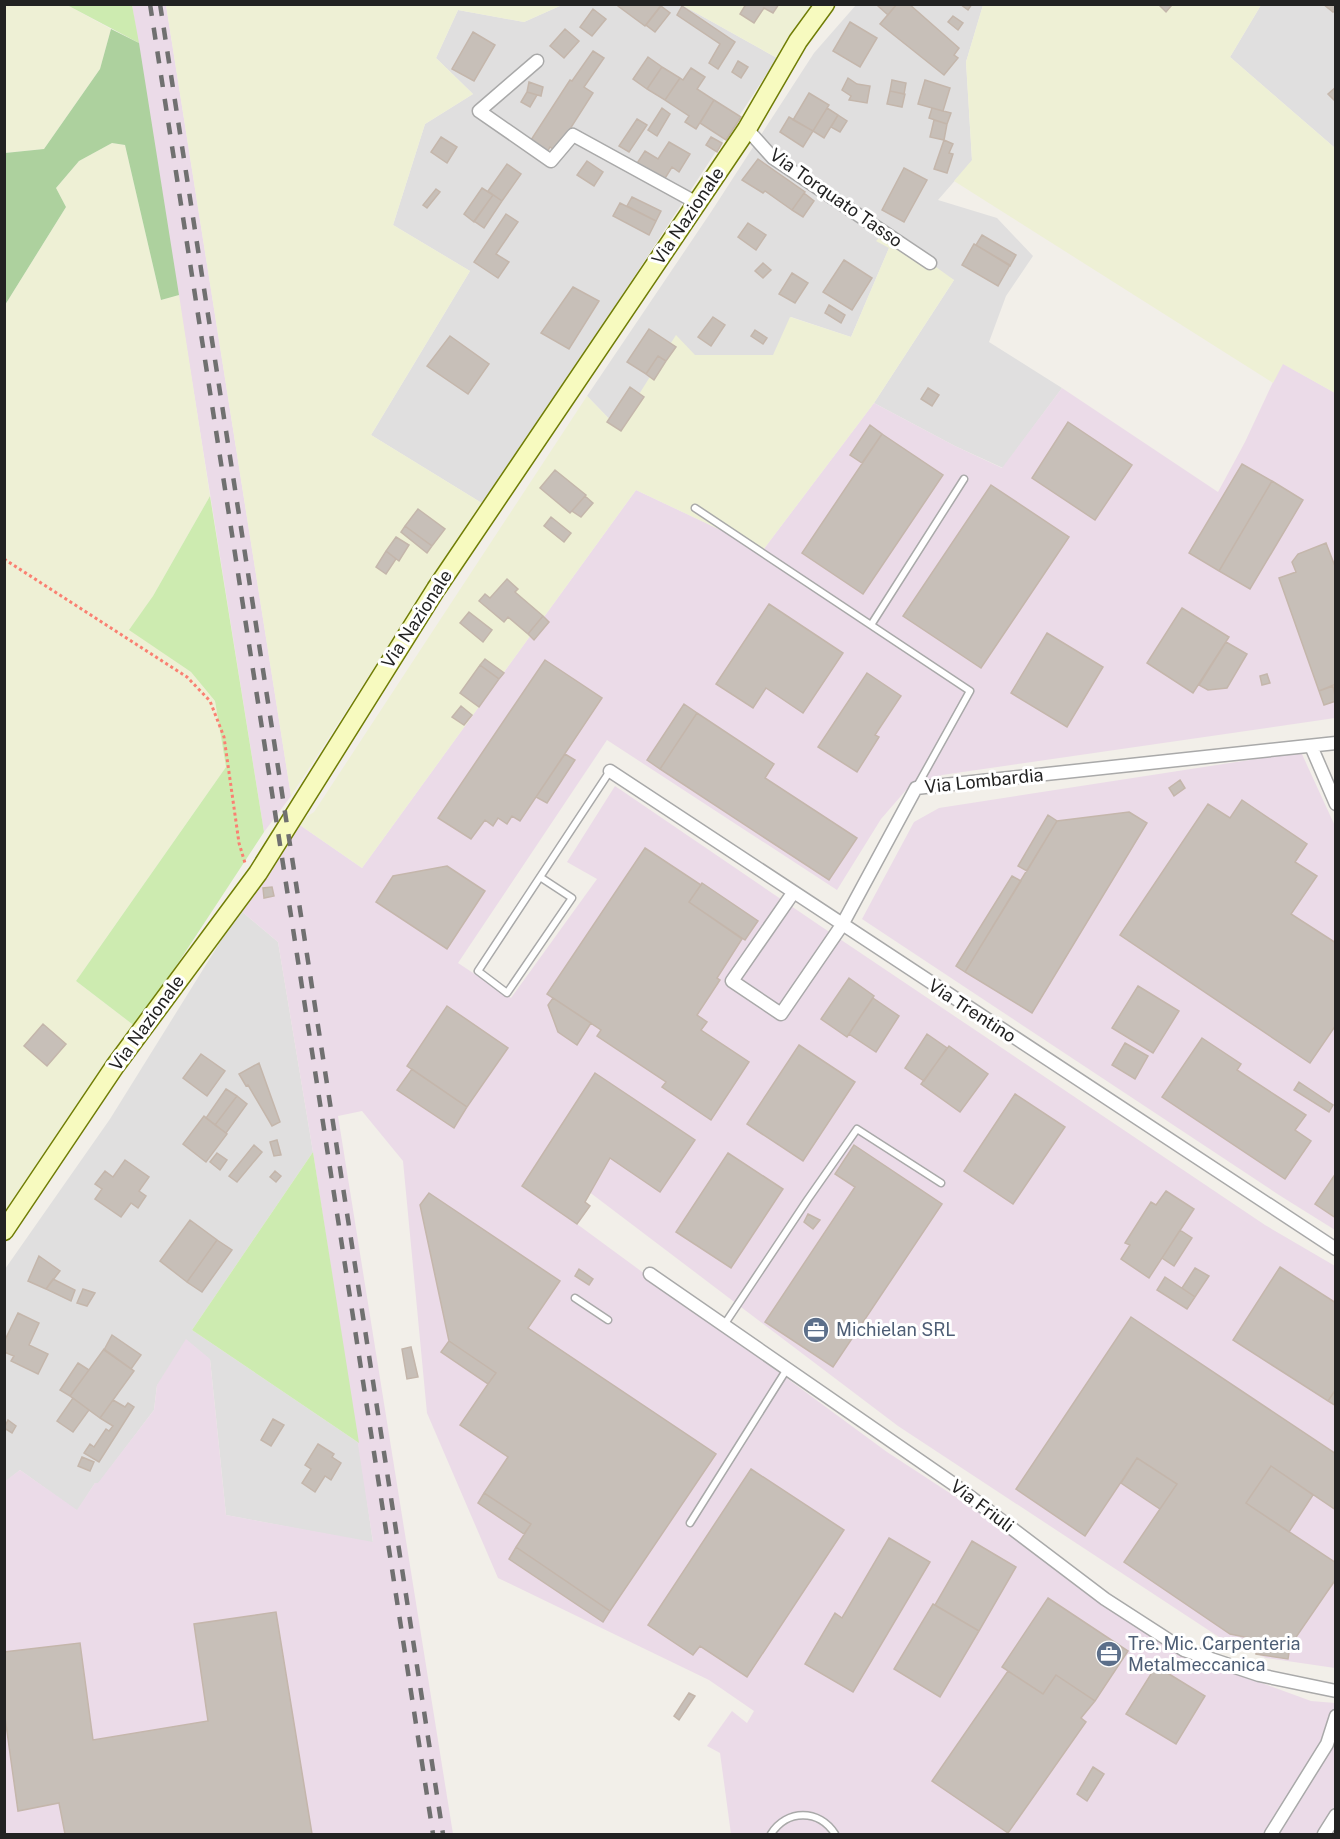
<svg xmlns="http://www.w3.org/2000/svg" width="1340" height="1839" font-family="'Public Sans',sans-serif">
<style>
.residential{fill:#e0dfdf}
.industrial{fill:#ebdbe8}
.farmland{fill:#eef0d5}
.grass{fill:#cdebb0}
.forest{fill:#add19e}
.building{fill:#c7bfb8;stroke:#c4b6ab;stroke-width:1.5}
.lines{fill:none;stroke-linecap:round;stroke-linejoin:round}
.lane-casing{stroke:#a9a9a9;stroke-width:9}
.street-casing{stroke:#a9a9a9;stroke-width:15}
.secondary-casing{stroke:#707d05;stroke-width:21}
.path{stroke:#fa8072;stroke-width:3;stroke-dasharray:3 3;stroke-linecap:butt}
.lane{stroke:#fff;stroke-width:6}
.street{stroke:#fff;stroke-width:12}
.secondary{stroke:#f7fabf;stroke-width:18}
.rail{stroke:#707070;stroke-width:4.5;stroke-dasharray:12 12;stroke-linecap:butt}
.labels{text-anchor:middle;stroke-width:6;stroke-linejoin:round;paint-order:stroke}
.street-label{font-size:18px;fill:#222;stroke:#fff}
.service-label{font-size:18px;fill:#4e5e75;stroke:#fff;text-anchor:start}
</style>
<rect width="100%" height="100%" fill="#f2efe9"/>
<path class="residential" d="M562,5H682L777,58L485,505L371,435L470,271L393,225L425,124L473,94L436,58L458,10L524,22Z
M856,5H983L966,62L972,161L938,200L997,218L1033,256L1006,296L989,342L1062,388L1003,468L955,446L874,403L954,280L889,248L851,337L791,317L774,355H695L618,428L587,396L711,212L814,53Z
M1261,5H1335V148L1230,57Z
M240,910L278,942L313,1152L192,1330L359,1443L373,1543L226,1515L210,1359L157,1385L154,1410L98,1484L95,1483L77,1511L20,1470L5,1482V1269L110,1119Z"/>
<path class="industrial" d="M132,5H166L291,796L264,832Z
M1282,363L1335,393V718L942,775L907,789L881,819L837,890L607,740L458,963L511,998L597,879L567,862L615,786L819,925L1265,1225L1335,1266V1668L1266,1658L1222,1639L898,1426L580,1185L562,1213L887,1452L1213,1665L1311,1701L1335,1703V1834H729H731L720,1753L707,1746L732,1711L747,1723L754,1711L709,1680L498,1578L427,1413L403,1161L362,1111L338,1116L453,1834H5L4,1482L20,1470L77,1510L95,1483H98L154,1410L157,1385L186,1339L210,1359L226,1515L373,1542L313,1152L278,942L240,910L297,823L362,868L636,490L763,550L874,403L955,446L1002,468L1062,388L1218,492L1245,442Z
M1301,752L1335,826V1230L1279,1195L862,919L914,822L939,808Z"/>
<path class="farmland" d="M5,5H67L111,29L100,69L44,149L5,153Z
M166,5H562L524,22L458,10L436,58L473,94L425,124L393,225L470,271L371,435L485,505L480,510L416,603L291,796Z
M682,5H818L791,36L777,58Z
M983,5H1261L1230,57L1335,148V393L1283,364L1273,383L954,181L972,160L966,62Z
M112,143L125,145L161,300L179,295L210,496L153,596L130,630L191,672L215,701L226,767L76,981L136,1027L5,1218V305L66,207L56,188L79,161Z
M886,231L954,280L874,403L763,550L636,490L362,868L297,823L314,812L587,396L618,428L676,335L695,355H773L790,317L851,337L889,248L876,241Z"/>
<path class="grass" d="M67,5H132L139,43Z
M210,496L264,832L136,1027L76,981L226,767L215,701L191,672L129,630L153,596Z
M313,1152L359,1443L192,1330Z"/>
<path class="forest" d="M111,29L139,43L179,295L161,300L125,145L112,143L79,161L56,188L66,207L5,305V153L44,149L100,69Z"/>
<path class="building" d="M619,4H662L645,26L618,6Z
M746,4H779L773,13L764,8L754,23L740,14Z
M880,4H897L888,15L878,6Z
M897,4H909L959,48L954,55L958,58L944,75L880,24Z
M960,4H972L968,10Z
M1158,4H1169L1171,6L1166,12Z
M1323,4H1336V10L1333,12Z
M661,6L670,13L655,32L646,25Z
M682,6L735,42L718,69L709,63L720,44L677,15Z
M593,9L606,19L592,36L580,27Z
M953,16L963,23L958,30L948,22Z
M850,22L877,38L860,67L833,51Z
M565,29L579,41L564,58L550,46Z
M473,32L495,45L474,81L452,69Z
M593,51L604,58L584,87L593,93L556,151L550,147L546,154L529,143L570,80L572,81Z
M648,57L662,67L647,89L633,79Z
M738,61L748,67L741,78L732,72Z
M662,67L680,78L665,100L647,89Z
M691,68L705,77L697,89L714,100L696,129L685,122L689,116L665,100L680,78L683,80Z
M848,78L857,84L870,86L867,103L849,100L851,96L842,90Z
M892,80L906,83L904,94L890,91Z
M925,80L950,88L943,111L918,104Z
M529,82L543,87L541,96L527,92Z
M1336,87V102L1328,94Z
M890,91L905,94L902,107L887,104Z
M527,92L537,95L530,107L521,102Z
M809,93L829,105L813,131L793,120Z
M714,100L741,117L726,140L700,123Z
M662,108L670,114L657,136L648,130Z
M827,108L838,115L824,138L813,131Z
M932,108L951,113L947,124L929,118Z
M838,115L847,121L840,132L831,127Z
M789,117L813,131L803,147L780,132Z
M637,119L647,125L629,152L619,146Z
M934,120L947,124L944,140L930,137Z
M441,137L457,147L447,163L431,152Z
M711,137L722,143L717,152L706,145Z
M944,140L953,144L949,153L953,154L947,173L934,169Z
M669,142L690,154L679,172L672,167L659,188L632,171L645,151L658,159Z
M758,159L805,192L792,210L765,191L763,193L742,180Z
M587,161L603,172L594,186L577,175Z
M507,164L521,174L502,201L488,191Z
M904,168L927,180L904,222L882,210Z
M482,188L493,195L474,222L464,214Z
M436,189L440,192L427,208L423,205Z
M804,193L814,201L803,217L792,210Z
M493,195L502,201L484,228L474,221Z
M632,197L661,211L656,221L627,206Z
M620,203L656,221L649,235L613,216Z
M506,214L518,222L496,254L509,262L498,278L474,262Z
M748,223L766,235L756,250L738,237Z
M982,235L1016,255L1010,266L976,245Z
M974,244L1010,265L998,286L962,265Z
M844,260L872,278L852,310L823,292Z
M763,263L771,270L763,278L755,271Z
M792,273L808,283L795,303L779,294Z
M573,287L599,301L569,349L541,333Z
M829,305L845,315L841,323L825,313Z
M713,317L725,325L711,346L698,337Z
M649,329L676,347L666,361L658,356L646,374L627,362Z
M755,330L767,338L763,344L751,336Z
M450,336L489,364L468,394L427,366Z
M658,356L666,361L654,380L646,374Z
M630,387L644,397L621,431L607,422Z
M928,388L939,395L932,406L921,399Z
M1068,422L1132,465L1095,520L1032,478Z
M870,425L882,434L862,463L850,455Z
M882,434L943,475L863,594L802,553Z
M1242,464L1272,481L1219,571L1189,553Z
M555,470L586,495L570,513L540,488Z
M1272,481L1303,500L1250,589L1219,571Z
M991,485L1069,537L981,668L903,616Z
M585,496L593,503L581,517L572,511Z
M418,509L445,529L432,546L405,526Z
M551,517L571,533L564,542L544,526Z
M405,526L432,546L427,553L401,532Z
M396,537L409,545L399,561L386,551Z
M1326,543L1336,569V684L1319,691L1279,578L1296,572L1292,562L1298,554Z
M386,551L396,559L386,574L376,567Z
M507,579L518,589L515,592L543,616L528,634L508,617L504,622L479,601L485,594L490,598Z
M769,604L843,653L803,713L766,688L753,708L716,684Z
M1182,608L1229,637L1193,693L1147,663Z
M469,612L492,630L483,642L460,623Z
M543,616L549,622L534,640L528,634Z
M1047,633L1103,667L1067,727L1011,693Z
M1226,642L1247,654L1227,688L1208,690L1199,685Z
M485,659L504,673L499,679L480,665Z
M545,660L602,698L520,821L512,816L507,824L498,818L493,826L485,820L471,839L438,818Z
M480,665L499,679L479,707L460,693Z
M867,673L901,696L875,735L879,737L857,772L818,747Z
M1267,674L1270,683L1262,685L1260,676Z
M1333,686L1336,701L1324,705L1319,691Z
M684,704L697,713L660,769L647,760Z
M461,706L472,715L464,725L452,717Z
M697,713L774,764L765,778L857,838L829,880L660,769Z
M565,754L575,760L547,803L536,797Z
M1180,780L1185,788L1174,796L1169,788Z
M1242,800L1307,844L1295,862L1317,876L1291,914L1336,943V1025L1310,1063L1120,935L1208,804L1230,818Z
M1129,812L1147,823L1032,1013L965,972L1057,821Z
M1048,815L1057,821L1027,871L1018,866Z
M645,848L701,885L689,902L742,939L717,978L720,980L697,1015L707,1022L701,1030L749,1062L711,1120L662,1087L666,1082L597,1036L601,1030L547,994Z
M447,866L485,891L447,949L376,902L393,876Z
M1012,876L1021,881L965,972L956,966Z
M702,883L758,921L745,940L689,902Z
M272,887L274,896L264,898L263,888Z
M849,978L874,996L847,1037L821,1019Z
M1138,986L1179,1011L1153,1053L1112,1028Z
M553,998L591,1023L577,1045L558,1032L548,1005Z
M873,998L899,1016L876,1052L849,1034Z
M447,1006L508,1048L467,1107L407,1066Z
M43,1024L66,1044L47,1066L24,1046Z
M927,1034L947,1048L924,1081L905,1068Z
M1202,1038L1241,1064L1237,1070L1306,1115L1295,1130L1311,1141L1285,1179L1162,1097Z
M1125,1043L1148,1056L1135,1079L1112,1065Z
M799,1045L855,1082L803,1161L747,1124Z
M949,1046L988,1074L960,1112L921,1084Z
M201,1054L225,1071L207,1096L183,1078Z
M259,1063L280,1122L272,1126L248,1085L246,1086L239,1074Z
M412,1069L467,1107L454,1128L397,1090Z
M595,1073L695,1140L660,1192L610,1158L585,1202L590,1206L577,1224L522,1186Z
M1299,1082L1333,1105L1329,1112L1294,1090Z
M226,1089L237,1096L215,1125L206,1118Z
M1015,1094L1065,1127L1013,1204L964,1171Z
M237,1096L247,1104L226,1133L215,1125Z
M204,1116L227,1134L206,1162L183,1144Z
M277,1140L281,1155L274,1156L270,1142Z
M254,1145L262,1152L237,1182L229,1176Z
M854,1145L942,1204L833,1367L765,1322L855,1187L835,1174Z
M217,1153L227,1160L220,1170L210,1162Z
M728,1153L783,1189L731,1268L676,1232Z
M125,1160L149,1177L139,1191L146,1196L138,1208L131,1203L121,1217L95,1199L102,1189L95,1184L105,1171L113,1177Z
M275,1171L281,1176L276,1182L270,1177Z
M1336,1173V1218L1315,1204Z
M1166,1191L1194,1209L1149,1278L1121,1259L1130,1245L1125,1243L1151,1202L1156,1205Z
M429,1193L560,1281L528,1328L716,1454L610,1611L516,1547L531,1524L484,1493L508,1457L460,1425L488,1384L441,1352L449,1341L420,1205Z
M808,1214L820,1220L813,1229L804,1222Z
M190,1220L217,1240L187,1282L160,1261Z
M1180,1230L1192,1238L1174,1266L1162,1258Z
M217,1240L232,1250L202,1292L187,1282Z
M39,1256L60,1271L46,1289L28,1281Z
M1280,1267L1336,1303V1389L1328,1401L1233,1340Z
M1195,1268L1209,1276L1195,1297L1182,1288Z
M579,1269L593,1279L589,1285L575,1276Z
M1165,1277L1195,1297L1187,1309L1157,1290Z
M53,1279L75,1290L71,1301L46,1289Z
M83,1289L95,1293L87,1306L77,1303Z
M18,1313L39,1323L29,1345L48,1354L38,1374L11,1361L14,1356L4,1352V1342Z
M1131,1317L1336,1454V1510L1271,1466L1246,1503L1336,1563V1579L1290,1646L1230,1634L1124,1562L1177,1484L1137,1458L1085,1536L1016,1489Z
M112,1335L141,1355L131,1369L104,1350Z
M449,1341L496,1373L488,1384L441,1352Z
M411,1347L418,1377L407,1379L402,1349Z
M104,1349L134,1371L100,1418L70,1396Z
M78,1363L89,1370L70,1396L60,1390Z
M1336,1389V1406L1328,1401Z
M73,1398L89,1410L73,1432L57,1421Z
M113,1400L125,1407L128,1403L134,1407L99,1462L84,1453L90,1444L94,1447L106,1429L109,1431L113,1426L100,1418Z
M273,1419L284,1425L271,1446L261,1440Z
M8,1420L16,1426L12,1433L4,1428Z
M318,1444L334,1454L332,1457L341,1463L331,1480L325,1476L315,1492L302,1483L311,1469L305,1465Z
M82,1457L94,1462L90,1471L78,1466Z
M1137,1458L1177,1484L1160,1509L1121,1483Z
M1271,1466L1313,1495L1289,1532L1246,1503Z
M751,1469L844,1530L747,1677L700,1646L693,1655L648,1625Z
M484,1493L531,1524L524,1534L478,1503Z
M889,1538L930,1562L853,1692L805,1664L835,1613L842,1618Z
M972,1541L1016,1567L979,1631L935,1605Z
M516,1547L610,1611L603,1622L509,1559Z
M1048,1598L1128,1651L1095,1701L1056,1675L1043,1694L1002,1667Z
M933,1604L979,1631L940,1697L894,1669Z
M276,1612L312,1834H65L59,1803L18,1811L4,1710V1652L80,1643L93,1740L208,1721L194,1624Z
M1257,1639L1290,1646L1288,1659L1256,1654Z
M1156,1666L1205,1696L1176,1744L1126,1714Z
M1008,1671L1043,1694L1056,1675L1095,1701L1081,1718L1086,1722L1008,1833L932,1781Z
M689,1693L695,1696L679,1720L674,1716Z
M1093,1767L1104,1774L1087,1801L1077,1794Z"/>
<g class="lines">
<g class="lane-casing">
<path id="lane" d="M695,508L970,691L916,788
M871,625L964,479
M540,877L572,898L507,993L478,971L610,771
M575,1298L608,1320
M724,1325L808,1199L857,1129L941,1183
M690,1523L787,1369
M771,1834C787,1809 819,1809 835,1834"/>
</g>
<g class="street-casing">
<path id="street" d="M537,61L479,111L551,161L573,135L697,203
M747,129L773,158L930,263
M1311,746L1336,804
M610,771L1336,1249
M793,893L732,981L781,1014L842,925L916,788L1336,743
M650,1274L952,1483L1105,1599L1184,1650L1259,1675L1336,1691
M1271,1834L1327,1744L1336,1716
M1324,1834L1336,1815"/>
</g>
<g class="secondary-casing">
<path id="secondary" d="M4,1231L115,1066L258,873L436,589L747,129L798,41L825,4"/>
</g>
<path class="path" d="M4,559L187,677L210,701L224,737L239,843L245,863"/>
<use href="#lane" class="lane"/>
<use href="#street" class="street"/>
<use href="#secondary" class="secondary"/>
<path class="rail" d="M150,4L433,1834
M160,4L443,1834"/>
</g>
<defs>
<g id="office-disc" transform="scale(1.35)"><circle r="9.5" fill="#5c6f8a" stroke="#fff"/><path d="M-6-3h4V-5.5h4V-3h4V5H-6ZM-1-4.5V-3h2v-1.5ZM-6 0V1H6V0Z" fill="#fff"/></g>
</defs>
<g fill-rule="evenodd">
<use href="#office-disc" x="816" y="1330"/>
<use href="#office-disc" x="1109" y="1654"/>
</g>
<g class="labels">
<g class="street-label">
<text transform="translate(836 198) rotate(35)" y="6">Via Torquato Tasso</text>
<text transform="translate(688 216) rotate(-56)" y="6">Via Nazionale</text>
<text transform="translate(417 619) rotate(-57)" y="6">Via Nazionale</text>
<text transform="translate(984 781) rotate(-6)" y="6">Via Lombardia</text>
<text transform="translate(972 1011) rotate(33)" y="6">Via Trentino</text>
<text transform="translate(147 1023) rotate(-54)" y="6">Via Nazionale</text>
<text transform="translate(982 1506) rotate(37)" y="6">Via Friuli</text>
</g>
<g class="service-label">
<text x="836" y="1336">Michielan SRL</text>
<text x="1128" y="1650">Tre. Mic. Carpenteria<tspan x="1128" dy="21">Metalmeccanica</tspan></text>
</g>
</g>
<rect width="1340" height="1839" fill="none" stroke="#222222" stroke-width="12"/>
</svg>
